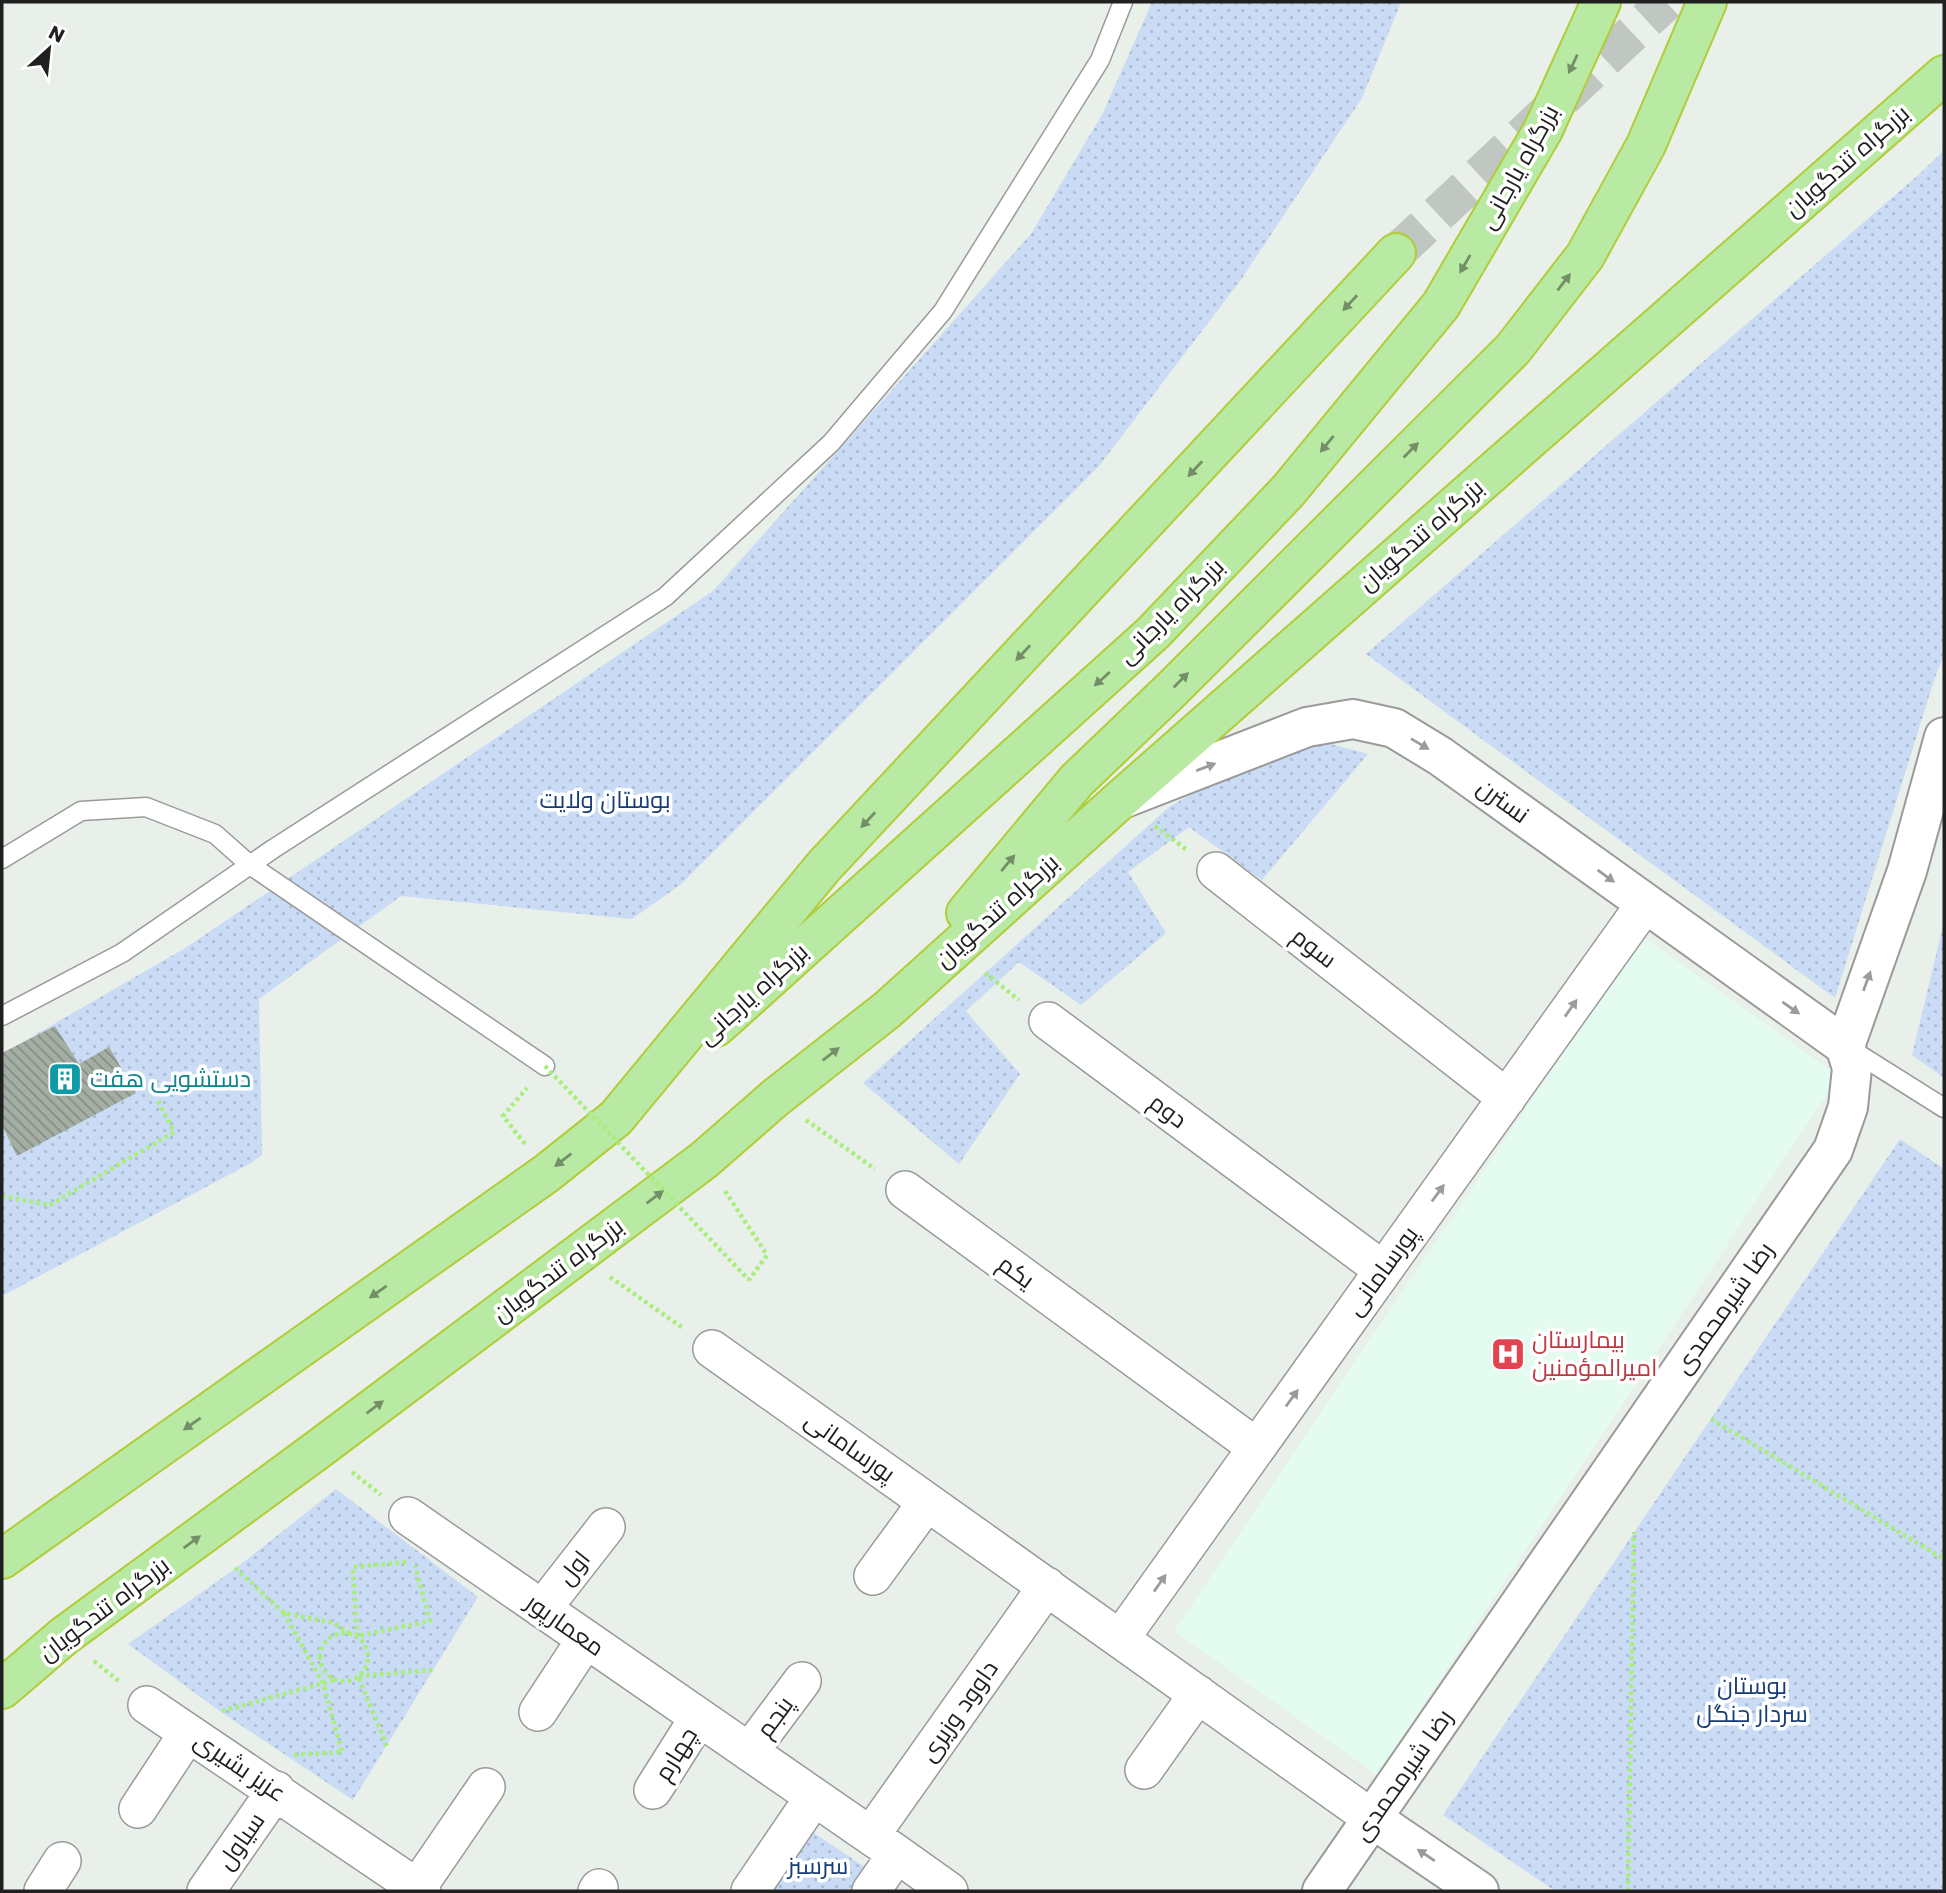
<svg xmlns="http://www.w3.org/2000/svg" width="1946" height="1893" font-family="Poppins,Cairo,sans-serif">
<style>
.education{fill:#e4fcf0}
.park{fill:url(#park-dots)}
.building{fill:url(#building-back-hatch)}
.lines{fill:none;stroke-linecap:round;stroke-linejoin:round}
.trunk-tunnel{stroke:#c0c6c1;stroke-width:38;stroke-dasharray:38 19;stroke-linecap:butt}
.service-casing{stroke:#9a9a9a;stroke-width:21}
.minor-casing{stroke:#9a9a9a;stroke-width:40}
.tertiary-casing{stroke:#9a9a9a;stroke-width:42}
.trunk-casing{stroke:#b2cc37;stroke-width:42}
.path{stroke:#a7ee7b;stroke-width:4.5;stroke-dasharray:3.5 3.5;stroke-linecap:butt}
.service{stroke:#fff;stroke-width:18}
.minor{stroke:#fff;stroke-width:37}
.tertiary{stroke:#fff;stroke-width:38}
.trunk{stroke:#b8eaa3;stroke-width:38}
.path-bridge{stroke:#a7ee7b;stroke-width:4.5;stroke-dasharray:3.5 3.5;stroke-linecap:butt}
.oneway{fill:#748f68}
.oneway2{fill:#9b9b9b}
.labels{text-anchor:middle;stroke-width:7;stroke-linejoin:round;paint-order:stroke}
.street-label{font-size:24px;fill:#202020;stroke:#fff}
.park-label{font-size:24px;fill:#163d76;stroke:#fff}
.culture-label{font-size:24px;fill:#0d838f;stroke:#fff;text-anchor:start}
.health-label{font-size:24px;fill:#be3a42;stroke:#fff;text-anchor:start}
</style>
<defs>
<pattern id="park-dots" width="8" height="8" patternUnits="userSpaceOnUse" patternTransform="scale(1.75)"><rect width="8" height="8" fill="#c9dbf5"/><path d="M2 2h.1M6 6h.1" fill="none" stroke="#acbcd2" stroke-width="1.8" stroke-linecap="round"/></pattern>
<pattern id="building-back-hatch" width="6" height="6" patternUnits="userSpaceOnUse" patternTransform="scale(1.75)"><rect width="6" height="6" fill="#a4aea3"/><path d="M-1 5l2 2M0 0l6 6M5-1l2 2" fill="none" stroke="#858d84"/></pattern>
</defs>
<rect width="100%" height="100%" fill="#e8f0e9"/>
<path class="education" d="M1642,936L1839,1076L1377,1775L1174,1631Z"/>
<path class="park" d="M1152,2H1401L1362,98L1240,281L1099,466L680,885L632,919L401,896L259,999L262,1155L251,1163L2,1296V1054L187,947L713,591L1031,234L1103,113Z
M1944,150V655L1935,677L1835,998L1366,654L1924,170Z
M1323,742L1368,754L1262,880L1189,827L1128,872L1166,933L1081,1005L1019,962L966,1011L1020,1074L959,1164L863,1083L1169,807L1262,753Z
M1944,922V1078L1912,1055Z
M1900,1139L1944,1169V1891H1555L1443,1815Z
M336,1489L478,1597L353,1800L221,1712L128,1644L235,1569Z
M811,1831L866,1868L851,1891H771Z"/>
<path class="building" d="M55,1026L79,1064L109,1047L136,1093L17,1156L2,1125V1053Z"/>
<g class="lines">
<path class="trunk-tunnel" d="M1396,253L1666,2"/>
<g class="service-casing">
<path id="service" d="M2,859L81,811L146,807L215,834L250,865L545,1066
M2,1016L122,953L273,849L665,597L831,443L943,311L1100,60L1123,2
M1852,1050L1944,1108"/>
</g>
<g class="minor-casing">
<path id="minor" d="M1216,871L1507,1098
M1048,1021L1383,1270
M905,1190L1256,1447
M712,1349L1373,1819
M408,1516L897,1854L871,1891
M873,1576L927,1502
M542,1609L606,1527
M1120,1639L1645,904
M147,1705L422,1891
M538,1712L586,1639
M749,1752L802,1681
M1144,1770L1198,1694
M653,1790L699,1717
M138,1809L188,1733
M871,1835L1047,1586
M897,1854L949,1891
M417,1888L486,1787
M43,1891L62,1861
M206,1891L276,1790
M597,1891L599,1888
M750,1891L814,1797"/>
</g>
<g class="tertiary-casing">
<path id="tertiary" d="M1122,799L1307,727L1353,719L1394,728L1440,756L1845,1046
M1373,1819L1479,1891
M1322,1891L1833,1150L1848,1107L1852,1068L1845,1046L1907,871L1944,737"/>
</g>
<g class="trunk-casing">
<path id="trunk" d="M966,913L1077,780L1168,693L1513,349L1585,256L1646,145L1707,2
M716,1027L1153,633L1288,491L1441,305L1543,130L1601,2
M2,1559L547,1173L616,1118L824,866L1396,253
M2,1689L64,1636L320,1448L704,1160L775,1098L887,1010L1120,800L1944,75"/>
</g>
<path class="path" d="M1155,826L1187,850
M985,973L1019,1000
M806,1120L875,1169
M525,1144L503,1116L527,1088
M725,1191L767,1255L749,1280
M2,1196L50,1205L174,1132L157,1099
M610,1277L683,1328
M1711,1419L1944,1559
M352,1472L381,1495
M406,1562L353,1567L357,1636L430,1621L415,1566
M235,1568L284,1613L334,1623L349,1633
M284,1613L323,1683L342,1752L293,1755
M320 1657a24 24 0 1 1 48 0a24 24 0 1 1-48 0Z
M94,1661L120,1682
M222,1711L335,1680
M387,1746L358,1676L434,1670
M1628,1891L1634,1532"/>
<use href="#service" class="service"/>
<use href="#minor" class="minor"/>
<use href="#tertiary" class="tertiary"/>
<use href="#trunk" class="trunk"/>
<path class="path-bridge" d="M545,1066L749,1280"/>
</g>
<defs><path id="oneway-solid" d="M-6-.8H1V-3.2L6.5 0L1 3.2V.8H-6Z" transform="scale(1.75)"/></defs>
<g class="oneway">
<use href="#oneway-solid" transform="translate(1573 64) rotate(115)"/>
<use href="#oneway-solid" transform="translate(1465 264) rotate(120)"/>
<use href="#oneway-solid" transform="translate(1564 282) rotate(-52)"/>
<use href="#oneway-solid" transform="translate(1350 303) rotate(133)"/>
<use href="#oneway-solid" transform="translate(1327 444) rotate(129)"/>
<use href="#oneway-solid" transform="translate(1411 450) rotate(-45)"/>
<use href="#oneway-solid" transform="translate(1195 469) rotate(133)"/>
<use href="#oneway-solid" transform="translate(1023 653) rotate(133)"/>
<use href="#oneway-solid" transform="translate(1102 679) rotate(138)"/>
<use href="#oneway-solid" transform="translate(1181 680) rotate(-45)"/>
<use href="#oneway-solid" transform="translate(868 820) rotate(133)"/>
<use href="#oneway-solid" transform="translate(1008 863) rotate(-50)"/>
<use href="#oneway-solid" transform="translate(831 1054) rotate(-38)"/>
<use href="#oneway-solid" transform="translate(563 1160) rotate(142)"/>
<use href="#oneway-solid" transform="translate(655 1197) rotate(-37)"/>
<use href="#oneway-solid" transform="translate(378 1292) rotate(145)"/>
<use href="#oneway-solid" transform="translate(375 1407) rotate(-37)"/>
<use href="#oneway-solid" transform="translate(192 1424) rotate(145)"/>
<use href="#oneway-solid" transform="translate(192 1542) rotate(-36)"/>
</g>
<g class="oneway2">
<use href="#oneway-solid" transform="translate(1420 744) rotate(31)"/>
<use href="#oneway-solid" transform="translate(1206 767) rotate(-21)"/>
<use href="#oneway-solid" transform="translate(1606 876) rotate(36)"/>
<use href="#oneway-solid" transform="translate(1867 981) rotate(-70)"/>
<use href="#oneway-solid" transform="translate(1571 1008) rotate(-55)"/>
<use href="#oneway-solid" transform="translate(1791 1008) rotate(35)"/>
<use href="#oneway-solid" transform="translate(1438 1193) rotate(-54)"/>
<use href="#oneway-solid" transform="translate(1292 1398) rotate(-54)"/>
<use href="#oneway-solid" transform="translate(1160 1583) rotate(-55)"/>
<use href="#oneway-solid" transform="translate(1426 1855) rotate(-146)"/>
</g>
<defs>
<g id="building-square" transform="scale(1.75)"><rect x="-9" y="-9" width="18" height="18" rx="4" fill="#0f9aa8" stroke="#fff"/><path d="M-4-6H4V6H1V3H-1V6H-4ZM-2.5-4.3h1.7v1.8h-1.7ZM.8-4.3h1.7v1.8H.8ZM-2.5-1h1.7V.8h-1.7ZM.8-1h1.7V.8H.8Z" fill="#fff"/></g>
<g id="hospital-square" transform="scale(1.75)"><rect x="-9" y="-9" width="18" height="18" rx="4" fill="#e0444e" stroke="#fff"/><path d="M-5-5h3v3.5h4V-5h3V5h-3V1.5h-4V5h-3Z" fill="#fff"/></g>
</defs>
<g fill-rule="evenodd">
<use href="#building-square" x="65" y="1079"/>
<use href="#hospital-square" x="1508" y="1354"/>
</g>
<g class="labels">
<g class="street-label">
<text transform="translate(1847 161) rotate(-41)" y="8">بزرگراه تندگویان</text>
<text transform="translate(1519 167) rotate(-61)" y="8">بزرگراه یارجانی</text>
<text transform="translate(1421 535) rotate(-41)" y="8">بزرگراه تندگویان</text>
<text transform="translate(1171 611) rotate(-45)" y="8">بزرگراه یارجانی</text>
<text transform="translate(1503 801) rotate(36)" y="8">نسترن</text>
<text transform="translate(997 911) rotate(-42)" y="8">بزرگراه تندگویان</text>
<text transform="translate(1314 948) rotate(38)" y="8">سوم</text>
<text transform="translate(753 994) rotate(-42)" y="8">بزرگراه یارجانی</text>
<text transform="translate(1168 1111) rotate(37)" y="8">دوم</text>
<text transform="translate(558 1270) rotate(-37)" y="8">بزرگراه تندگویان</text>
<text transform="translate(1382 1271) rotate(-54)" y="8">پورسامانی</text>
<text transform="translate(1016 1272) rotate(36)" y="8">یکم</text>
<text transform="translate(1724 1308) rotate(-55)" y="8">رضا شیرمحمدی</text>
<text transform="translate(850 1447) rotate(35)" y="8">پورسامانی</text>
<text transform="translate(574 1568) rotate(-52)" y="8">اول</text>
<text transform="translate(104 1609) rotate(-37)" y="8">بزرگراه تندگویان</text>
<text transform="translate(565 1625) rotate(35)" y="8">معمارپور</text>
<text transform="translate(959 1711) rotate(-55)" y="8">داوود وزیری</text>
<text transform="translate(775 1717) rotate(-54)" y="8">پنجم</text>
<text transform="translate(676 1754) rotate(-58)" y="8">چهارم</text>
<text transform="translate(240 1767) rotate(34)" y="8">عزیز بشیری</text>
<text transform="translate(1403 1775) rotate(-55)" y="8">رضا شیرمحمدی</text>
<text transform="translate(241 1841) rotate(-55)" y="8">سیاول</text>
</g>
<g class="park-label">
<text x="605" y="808">بوستان ولایت</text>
<text x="1752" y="1694">بوستان<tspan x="1752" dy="28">سردار جنگل</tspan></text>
<text x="818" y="1874">سرسبز</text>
</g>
<g class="culture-label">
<text x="90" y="1087">دستشویی هفت</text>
</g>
<g class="health-label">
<text x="1532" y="1348">بیمارستان<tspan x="1532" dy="28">امیرالمؤمنین</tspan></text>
</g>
</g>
<rect width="1946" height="1893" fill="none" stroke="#202020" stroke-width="7"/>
<g transform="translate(49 49) rotate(27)" stroke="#ffffff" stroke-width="5" paint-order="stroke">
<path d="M0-5L12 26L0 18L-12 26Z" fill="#202020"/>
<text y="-10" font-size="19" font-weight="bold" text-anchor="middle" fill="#202020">N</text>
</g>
</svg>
